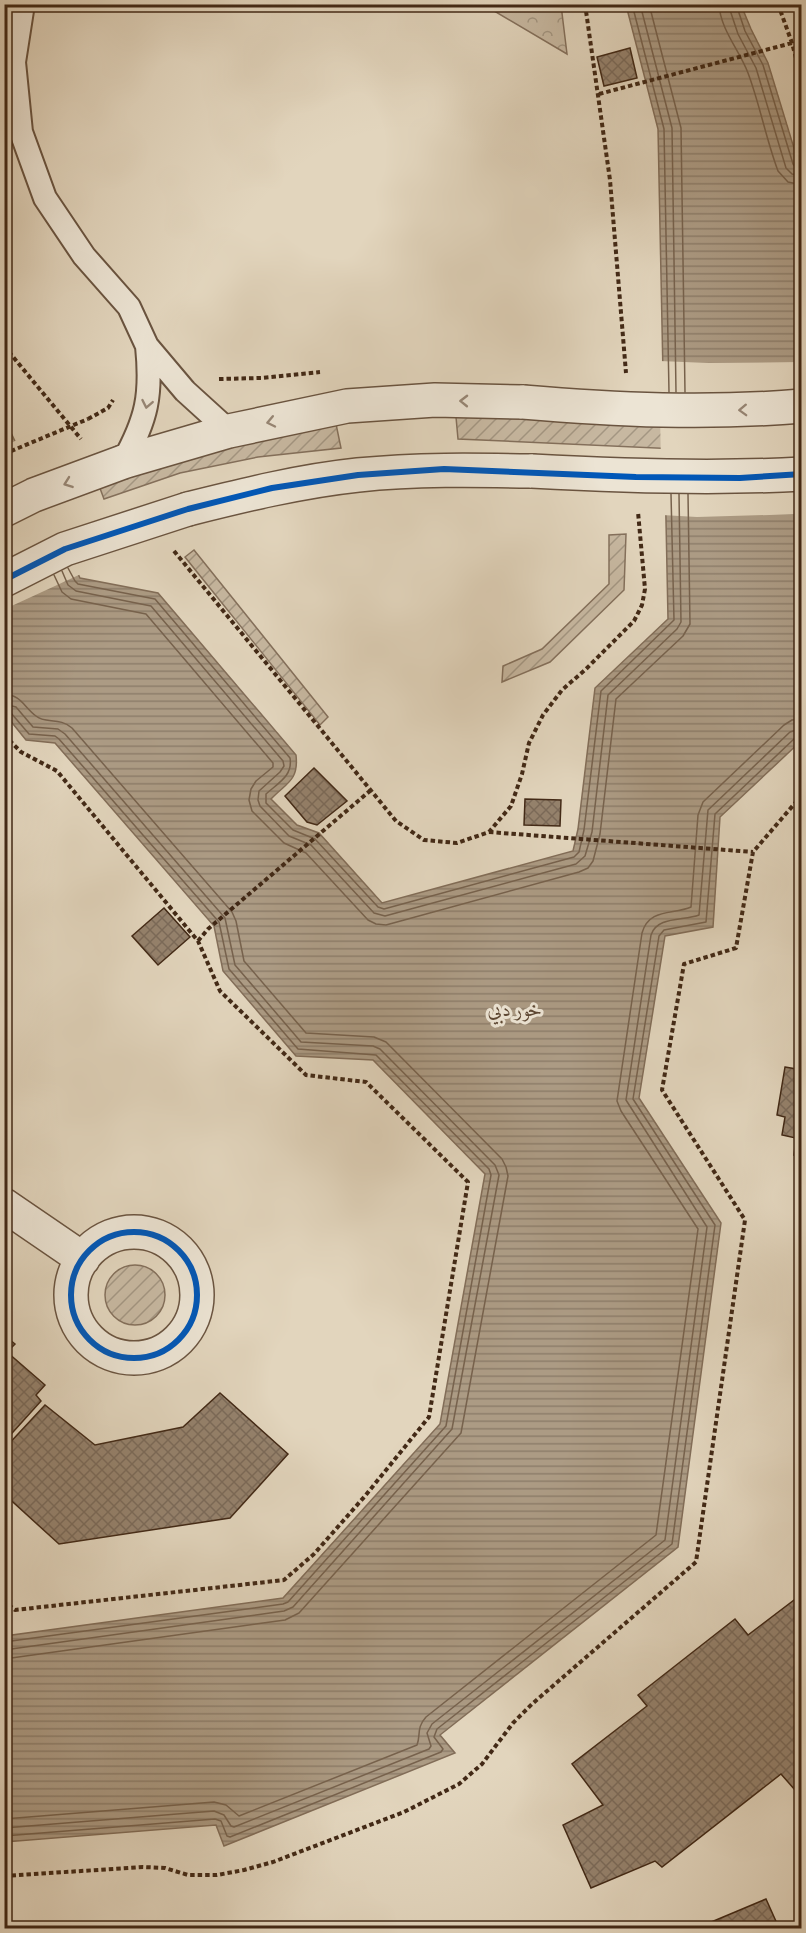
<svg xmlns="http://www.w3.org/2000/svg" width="806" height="1933" font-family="Alegreya,Amiri,serif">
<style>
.park{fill:url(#park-crowns);stroke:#84705c;stroke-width:1.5}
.garden{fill:url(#garden-furrows);stroke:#84705c;stroke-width:1.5}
.water{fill:url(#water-rules);stroke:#826d58;stroke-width:1.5}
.pier{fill:#e2d5bd}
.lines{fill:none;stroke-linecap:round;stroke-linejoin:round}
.shore{stroke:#77624d;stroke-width:1.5}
.building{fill:url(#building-cross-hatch);stroke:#422916;stroke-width:1.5}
.service-casing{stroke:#6a5440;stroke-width:26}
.minor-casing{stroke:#6a5440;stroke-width:36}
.tertiary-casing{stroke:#6a5440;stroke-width:36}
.path{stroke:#422916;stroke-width:4;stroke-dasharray:4.5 3;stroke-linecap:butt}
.service{stroke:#ece4d4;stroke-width:22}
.minor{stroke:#ece4d4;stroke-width:33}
.tertiary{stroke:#ece4d4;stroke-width:33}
.tertiary-bridge-casing{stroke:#6a5440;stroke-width:36;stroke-linecap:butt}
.path-bridge{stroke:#422916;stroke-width:4;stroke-dasharray:4.5 3;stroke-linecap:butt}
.tertiary-bridge{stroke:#ece4d4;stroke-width:33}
.cycleway-casing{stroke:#ece4d4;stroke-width:10}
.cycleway{stroke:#0057b8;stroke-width:6}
.oneway{stroke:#978675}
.labels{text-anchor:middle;stroke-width:6;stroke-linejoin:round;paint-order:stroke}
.water-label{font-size:20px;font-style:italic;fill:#5c4632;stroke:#ece4d4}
</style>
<defs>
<pattern id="park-crowns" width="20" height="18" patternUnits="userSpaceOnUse" patternTransform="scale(1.5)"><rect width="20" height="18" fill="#c7b8a1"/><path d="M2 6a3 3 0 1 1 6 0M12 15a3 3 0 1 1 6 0" fill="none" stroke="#a39682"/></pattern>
<pattern id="garden-furrows" width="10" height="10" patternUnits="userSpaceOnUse" patternTransform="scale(1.5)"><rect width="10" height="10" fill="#c7b8a1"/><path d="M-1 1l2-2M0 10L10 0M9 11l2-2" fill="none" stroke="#a39682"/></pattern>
<pattern id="water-rules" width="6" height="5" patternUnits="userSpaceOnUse" patternTransform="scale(1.5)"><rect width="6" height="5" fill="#ac9b84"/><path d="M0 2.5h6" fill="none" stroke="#8e7e6b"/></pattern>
<pattern id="building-cross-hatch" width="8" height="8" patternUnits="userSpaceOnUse" patternTransform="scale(1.5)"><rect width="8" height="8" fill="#95826d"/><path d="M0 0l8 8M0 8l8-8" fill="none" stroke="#7b6a59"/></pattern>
</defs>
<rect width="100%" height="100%" fill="#e2d5bd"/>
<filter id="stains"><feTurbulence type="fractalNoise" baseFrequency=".00333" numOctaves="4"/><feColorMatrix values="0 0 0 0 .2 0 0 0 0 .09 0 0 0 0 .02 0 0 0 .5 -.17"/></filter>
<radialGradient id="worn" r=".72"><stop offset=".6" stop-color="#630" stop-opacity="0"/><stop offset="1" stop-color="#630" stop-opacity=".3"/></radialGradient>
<path class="park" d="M484,5H561L567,54Z"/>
<path class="garden" d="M505,415L691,426L699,450L458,439L456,417Z
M336,424L341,448L258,457L180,473L104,499L98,483L150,458Z
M626,534L624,590L550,662L502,682L503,666L542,649L609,584V535Z
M194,550L328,717L320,725L185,557Z
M105 1295a30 30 0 1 1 60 0a30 30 0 1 1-60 0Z"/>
<path class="water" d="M626,5H741L751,29L768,63L801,171L802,740L720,817L713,927L665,936L639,1098L721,1223L678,1547L440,1735L455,1753L224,1846L216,1825L5,1842V1636L283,1598L440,1424L485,1174L373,1060L296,1056L223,971L214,926L55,743L26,740L5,714L4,418L80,578L158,593L296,755C299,781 286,783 271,799L297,825L319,833L382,903L573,851L578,829L595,688L668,619L658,129Z"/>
<path class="pier" d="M659,361L709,363L801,362V514L697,517L662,515Z
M17,440L81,574L5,609V446Z"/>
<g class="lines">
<path class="shore" d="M632,4L664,129L669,392
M640,4L672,128L676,392
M649,4L681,128L685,392
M719,4C720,29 740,51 748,73C760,105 766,139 778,171L788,182L802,185
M728,4L738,34L756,68L786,168L792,174L802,176
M736,4L745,31L763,65L793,164L796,168L802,169
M68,568L75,581L78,584L155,599L290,758C293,776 278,783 266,794V803L293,830L315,839L378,907L384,909L574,857L579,852L584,830L601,691L674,620L671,494
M62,571L68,585L76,591L151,606L283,761L284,766L280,772L259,791L258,800L260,806L289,836L311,845L374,913L385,916L576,864L585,856L592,832L608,695L677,629L681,622L679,494
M54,575L62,592L71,599L146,614L273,763V767L256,781L251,789L249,800L252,811L284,843L306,853L368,920L376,924L386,925L579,872L588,868L593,861L600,834L616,699L683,636L690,624L688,494
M4,694C21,695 24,707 36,716C45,724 60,717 72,728L232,912L236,921L244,961L306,1033L374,1037L386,1042L502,1159L506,1167L508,1176L461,1433L299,1613L285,1620L4,1659
M4,704L16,707L33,727L58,729L65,734L225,918L235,965L301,1042L373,1046L380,1049L495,1165L499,1175L452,1429L293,1607L284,1611L4,1650
M4,711L11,713L29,734L55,736L59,739L219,922L229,969L298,1049L376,1055L489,1169L491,1175L446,1426L288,1602L283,1604L4,1642
M4,1819L214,1802L226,1805L239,1816L417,1745C421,1735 416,1728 426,1717L656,1535L698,1229L621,1111L617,1101L642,933C649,908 673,915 691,907L698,815L703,802L784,725L792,720L802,719
M4,1828L214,1811L224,1815L231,1826L234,1827L429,1749L431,1746L427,1733L432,1724L665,1540L707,1227L626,1100L651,935C657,916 684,921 699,915L708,810L790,732L802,728
M4,1836L215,1819L221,1821L227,1836L230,1837L441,1752L443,1749L434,1737L437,1729L672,1544L715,1225L633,1099L659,936L664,930L706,922L715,814L795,738L802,736"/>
</g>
<path class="building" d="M630,48L637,78L604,86L597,57Z
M314,768L347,801L317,825L307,822L285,796Z
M525,799L561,800L560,826L524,825Z
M164,908L190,937L158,965L132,936Z
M785,1067L802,1070V1156L794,1155L796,1138L782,1135L785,1117L777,1115Z
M4,1335L15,1344L7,1352L45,1385L36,1395L41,1401L4,1442Z
M220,1393L288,1454L230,1518L59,1544L4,1494V1449L45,1405L95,1445L183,1427Z
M802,1594V1798L781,1774L662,1867L655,1861L591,1888L563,1825L603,1805L572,1764L647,1706L638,1695L735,1619L748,1635Z
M766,1899L779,1928H697Z"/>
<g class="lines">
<g class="service-casing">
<path id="service" d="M23,4L14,62L21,132L45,198L84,256L129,307L147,346L185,391L229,431
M123,462C147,419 152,395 147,346"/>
</g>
<g class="minor-casing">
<path id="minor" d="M4,1205L83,1259
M71 1295a63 63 0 1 1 126 0a63 63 0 1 1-126 0Z"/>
</g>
<g class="tertiary-casing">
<path id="tertiary" d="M123,462L229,431L347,406L435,400L523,402
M188,509C244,495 301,481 358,475C416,469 474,470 532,471"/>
</g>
<path class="path" d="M585,4L610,180L626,373
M778,4L792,43L802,81
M599,94L792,43
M4,346L81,439
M219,379L261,378L320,372
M88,419L108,408L113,400
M174,551L396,821L424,840L457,843L489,832L511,806L522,774L529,743L543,715L562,690L586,669L634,621L642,605L645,589L638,512
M4,735L21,752L57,771L198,941L220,991L306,1075L366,1082L468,1182L429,1417L365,1496L314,1554L284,1580L15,1610L4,1601
M489,832L753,852
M198,941L208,929L371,790
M4,1876L143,1867L165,1868L188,1875H217L244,1870L273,1862L404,1812L459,1784L482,1764L513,1723L532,1704L696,1562L745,1220L662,1090L684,964L736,948L753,852L802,795"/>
<use href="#service" class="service"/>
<use href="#minor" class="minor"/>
<use href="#tertiary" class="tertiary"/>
<g class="tertiary-bridge-casing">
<path id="tertiary-bridge" d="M523,402C616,410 708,414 802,406
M532,471C622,476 711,479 802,474
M4,510L34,495L123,462
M4,580L65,549L188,509"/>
</g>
<path class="path-bridge" d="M4,454L88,419"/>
<use href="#tertiary-bridge" class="tertiary-bridge"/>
<g class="cycleway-casing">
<path id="cycleway" d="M4,580L65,549L188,509L272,488L358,475L444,469L636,477L740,478L802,474
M71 1295a63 63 0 1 1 126 0a63 63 0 1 1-126 0Z"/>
</g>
<use href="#cycleway" class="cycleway"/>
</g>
<defs><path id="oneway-chevron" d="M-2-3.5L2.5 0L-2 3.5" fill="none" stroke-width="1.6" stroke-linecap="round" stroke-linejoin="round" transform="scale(1.5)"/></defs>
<g class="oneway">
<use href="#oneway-chevron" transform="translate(464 401) rotate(-179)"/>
<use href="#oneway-chevron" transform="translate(147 404) rotate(101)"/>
<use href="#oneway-chevron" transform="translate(743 410) rotate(178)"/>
<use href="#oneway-chevron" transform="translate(271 422) rotate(168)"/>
<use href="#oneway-chevron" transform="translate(68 483) rotate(160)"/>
</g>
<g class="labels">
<g class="water-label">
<text x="515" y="1016">خور دبي</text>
</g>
</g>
<rect width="806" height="1933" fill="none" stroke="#e2d5bd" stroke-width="24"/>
<rect x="6" y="6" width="794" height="1921" fill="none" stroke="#422916" stroke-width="3"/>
<rect x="12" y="12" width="782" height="1909" fill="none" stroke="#422916" stroke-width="1.5"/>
<rect width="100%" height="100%" filter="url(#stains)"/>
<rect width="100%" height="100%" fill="url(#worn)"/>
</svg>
